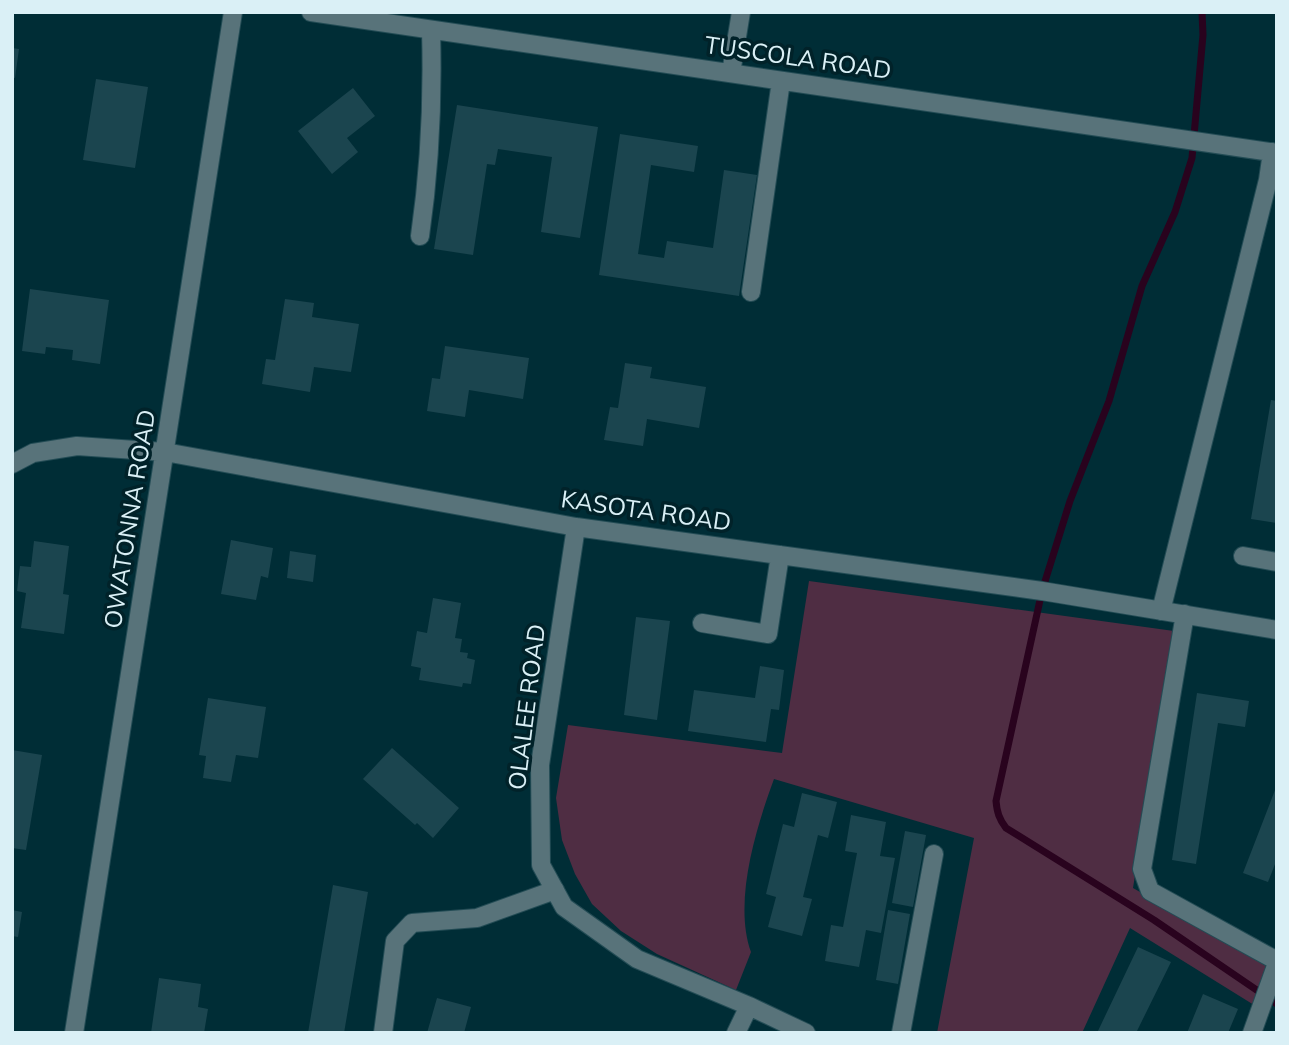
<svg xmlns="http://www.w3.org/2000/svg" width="1289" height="1045" font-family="Mulish,sans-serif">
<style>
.green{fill:#4f2d43}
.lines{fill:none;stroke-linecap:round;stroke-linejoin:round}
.stream{stroke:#29031e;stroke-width:7}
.building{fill:#1b454f}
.minor-casing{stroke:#234c55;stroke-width:20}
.minor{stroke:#58737a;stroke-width:18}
.labels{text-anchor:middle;stroke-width:7;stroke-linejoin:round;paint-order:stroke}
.street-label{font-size:24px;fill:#daf0f6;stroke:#012229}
</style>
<rect width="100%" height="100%" fill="#002d36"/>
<path class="green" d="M809,581L1174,631L1133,888L1270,966L1254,1005L1130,928L1082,1033H937L974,838L774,779C756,828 733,902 751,952L736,990L657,954L621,931L592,904L575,874L562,840L556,798L568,725L782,753Z"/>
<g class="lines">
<path class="stream" d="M1202,12L1203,35L1192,158L1175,212L1142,286L1109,401L1070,501L1042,591L996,801C997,812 999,819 1006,828L1154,920L1277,1004"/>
</g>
<path class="building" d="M12,48L19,49L15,78L12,77Z
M96,79L148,87L135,168L83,160Z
M353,88L375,116L347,138L358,152L332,174L298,131Z
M457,105L598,127L580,238L541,232L552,157L498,149L495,165L487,164L473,255L434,249Z
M620,134L698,146L694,172L651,165L638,254L664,258L667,241L713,248L724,170L757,175L739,296L599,275Z
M30,289L109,300L100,364L72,360L73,350L46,347L45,354L22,351Z
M285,299L314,303L312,317L359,324L351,372L314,367L310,392L262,384L266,359L275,360Z
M445,346L529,358L523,399L469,390L465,417L427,411L432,378L440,379Z
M625,363L652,367L650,378L706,387L699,428L647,419L643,446L604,440L610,407L618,408Z
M1271,400L1277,401V523L1251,519Z
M231,540L273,548L268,578L261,576L256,600L221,594Z
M34,541L69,546L63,594L69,595L64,634L21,628L26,593L17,591L20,566L31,567Z
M290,551L316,555L313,582L287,578Z
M433,598L461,603L455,638L462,639L460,652L468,653L467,658L475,660L471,684L463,683L462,687L419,680L421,668L411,666L417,631L427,633Z
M636,617L670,621L657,720L624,715Z
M760,666L784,670L779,710L771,709L766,742L688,731L694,690L755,698Z
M1197,693L1249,701L1245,727L1218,723L1196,864L1172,860Z
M208,698L266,707L258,758L236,755L231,782L203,778L206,756L199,755Z
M392,748L459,808L433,838L417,823L415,825L363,779Z
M12,750L42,755L26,850L12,848Z
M1277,785V859L1268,882L1243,873Z
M802,793L837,802L828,838L818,835L803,897L812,899L802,936L768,927L776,897L766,894L783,824L794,827Z
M851,815L886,822L880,856L895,858L881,933L866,930L859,967L825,961L831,925L843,927L857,853L845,851Z
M905,831L926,835L913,907L892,903Z
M333,885L368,892L344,1033H308Z
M12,910L22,912L18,937L12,936Z
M888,910L910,914L898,984L876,980Z
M1138,947L1171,962L1136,1033H1097Z
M159,978L201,984L198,1007L208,1009L204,1033H151Z
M1203,994L1238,1009L1228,1033H1187Z
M437,998L471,1007L464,1033H427Z"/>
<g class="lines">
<g class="minor-casing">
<path id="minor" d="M311,12L1277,153
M731,73L741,12
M420,236C430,167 433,99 431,30
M751,292L781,81
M12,464L33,453L77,446L165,452L576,527L1042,591L1277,630
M576,527L540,765L541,865L564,907L637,959L749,1006L806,1033
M1243,556L1277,562
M1161,611L1268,180L1272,152
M1185,614L1142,869L1150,891L1277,961
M702,623L768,634L780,555
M74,1033L233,12
M383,1033L395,941L412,923L477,918L555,890
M736,1033L749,1006
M901,1033L934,854
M1252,1033L1277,963"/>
</g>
<use href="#minor" class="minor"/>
</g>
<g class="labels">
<g class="street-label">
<text transform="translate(798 58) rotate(8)" y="8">TUSCOLA ROAD</text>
<text transform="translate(646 511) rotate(8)" y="8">KASOTA ROAD</text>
<text transform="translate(130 519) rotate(-81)" y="8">OWATONNA ROAD</text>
<text transform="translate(527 707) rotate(-83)" y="8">OLALEE ROAD</text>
</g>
</g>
<rect width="1289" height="1045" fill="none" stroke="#daf0f6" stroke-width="28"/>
</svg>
